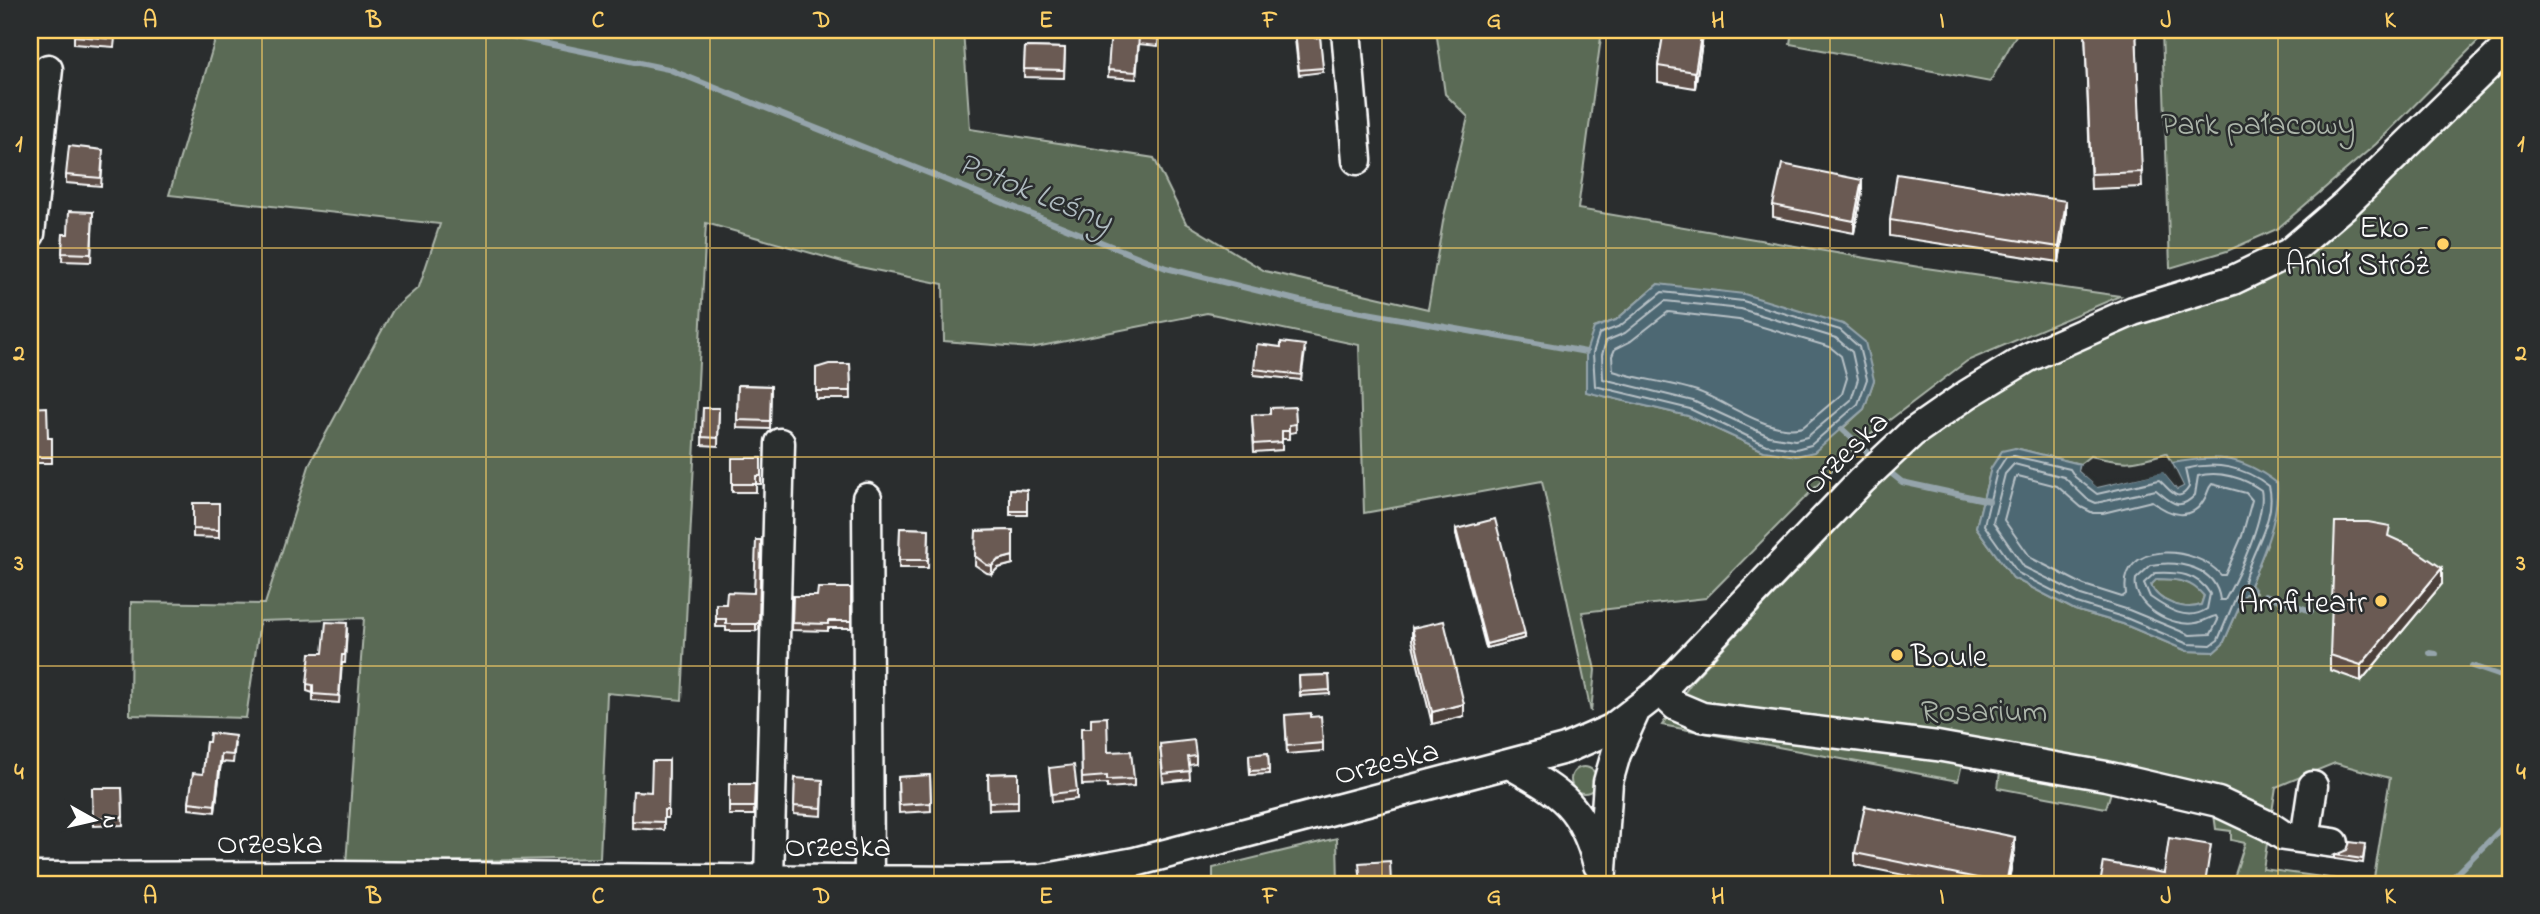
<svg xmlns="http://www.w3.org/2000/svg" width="2540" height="914" font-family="'Indie Flower',sans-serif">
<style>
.green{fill:#5a6b54;stroke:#acb5aa;stroke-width:2;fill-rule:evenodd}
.water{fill:#4e6773;stroke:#95a4ab;stroke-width:2;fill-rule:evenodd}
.pier{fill:#2a2d2e}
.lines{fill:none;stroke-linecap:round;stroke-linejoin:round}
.shore{stroke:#b8c2c7;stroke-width:2}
.stream{stroke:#95a4ab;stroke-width:6}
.minor-casing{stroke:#fff;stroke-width:33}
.minor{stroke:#2a2d2e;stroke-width:28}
.wall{fill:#5c4d47;stroke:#fff;stroke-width:2}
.shaded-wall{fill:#4b3f3a;stroke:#fff;stroke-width:2}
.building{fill:#6b5a53;stroke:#fff;stroke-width:2}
.grid{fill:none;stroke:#ffd166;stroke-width:2;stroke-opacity:0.55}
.poi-dot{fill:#ffd166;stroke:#2a2d2e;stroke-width:2.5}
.labels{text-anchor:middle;stroke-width:5;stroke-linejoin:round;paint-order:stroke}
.park-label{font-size:32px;fill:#acb5aa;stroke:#2a2d2e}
.poi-label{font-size:32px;fill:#fff;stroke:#2a2d2e;text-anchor:end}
.street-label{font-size:32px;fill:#fff;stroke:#2a2d2e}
.water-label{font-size:33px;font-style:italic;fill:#afbbc0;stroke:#2a2d2e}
.neatline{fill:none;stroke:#ffd166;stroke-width:2.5}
.grid-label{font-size:23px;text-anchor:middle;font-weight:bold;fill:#ffd166}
</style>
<rect width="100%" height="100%" fill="#2a2d2e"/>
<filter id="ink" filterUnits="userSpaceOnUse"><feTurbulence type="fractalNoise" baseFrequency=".0143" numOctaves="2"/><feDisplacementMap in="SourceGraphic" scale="14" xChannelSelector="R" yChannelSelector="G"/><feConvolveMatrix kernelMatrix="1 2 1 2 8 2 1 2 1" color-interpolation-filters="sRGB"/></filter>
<g filter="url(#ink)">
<path class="green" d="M218,30H963L970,129L1154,158L1186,223L1265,271L1428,309L1444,216L1468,117L1445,94L1436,30H1602L1578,209L1919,267L2120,296L1967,361L1858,444L1706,598L1582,612L1595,670L1591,712L1542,481L1364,513L1359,345L1207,313L1031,348L944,341L943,284L860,267L706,223L682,700L607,693L600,858L346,864L364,618L260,621L246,718L130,715L131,602L265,604L310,463L393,310L419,287L440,224L169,195ZM1658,284L1874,380L1864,409L1842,429L1764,451L1688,416L1587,392L1594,328L1616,320Z
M1792,30H2019L1990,82L1790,44Z
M2162,30H2489L2376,144L2277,229L2227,251L2170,268Z
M2510,60V884H2232L2245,843L2231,840V831L2216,829L2214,814L2111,792L2106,808L1998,788L2000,772L1962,764L1958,781L1662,725L1694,679L1924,437L2036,366L2139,323L2245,291L2296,266L2408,162ZM2015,448L2080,464L2090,456C2126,464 2130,464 2166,453L2172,463L2226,459L2267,544L2250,585L2256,592L2245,594L2223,644L2214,652L2187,651L2123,624L2075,610L2013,578L1976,527L1991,468ZM2335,763L2390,778L2373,884L2263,869L2276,787Z
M2156,579C2176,579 2191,580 2204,595L2201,605C2185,611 2157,602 2151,585Z
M1571 780a13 13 0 1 1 26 0a13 13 0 1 1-26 0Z
M1337,838L1338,884H1213V868Z"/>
<path class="water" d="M1658,284L1744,294L1843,324L1865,342L1874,380L1864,409L1814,452L1796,456L1764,451L1688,416L1586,392V352L1594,328L1616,320Z
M2015,448L2080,464L2079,471L2098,487L2163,471L2177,489L2183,486L2172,463C2218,456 2239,454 2277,483C2279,519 2264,552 2250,585L2255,589L2252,594H2245L2223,644L2214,652L2187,651L2123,624L2075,610L2013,578L1976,527L1991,468L2002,451ZM2157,579C2176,579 2191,580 2204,596L2201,605C2185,611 2157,602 2151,585Z"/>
<path class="pier" d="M2170,460L2183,486L2177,489L2163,472L2097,487L2079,471L2082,462L2083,470L2098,483L2164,468L2178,484L2169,464Z"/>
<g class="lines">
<path class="shore" d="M1662,292L1743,301L1840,330L1859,347L1867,379L1858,404L1811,445L1796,449L1766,445L1690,409L1595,386L1593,353L1599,334L1620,326Z
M1665,301L1741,309L1836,338L1852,352L1858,379L1851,400L1807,437L1795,440L1769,436L1693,401L1603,379L1602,355L1606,341L1625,333Z
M1668,312L1739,320L1830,347L1841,356L1847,378L1842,394L1803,427C1771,436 1727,402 1697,391C1670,382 1641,380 1613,371L1612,356L1615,349L1631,341Z
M2014,456L2070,469L2075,477L2097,494L2159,480C2169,488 2178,506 2189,487L2185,469C2215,461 2245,467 2269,486C2278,521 2248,553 2243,587L2238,592L2218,640L2211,645L2188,644L2126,618L2077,603L2018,573L1984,525L1997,471L2006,457Z
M2014,464L2064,477L2087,499L2096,503L2156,490C2170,501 2178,513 2195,495L2198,476C2219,470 2244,478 2261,490C2267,515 2237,578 2225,600H2220C2216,567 2179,560 2151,565L2136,579C2131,606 2173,628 2196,623C2203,622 2210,617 2216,616L2218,620L2211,634L2190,635L2129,610L2081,595L2024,567L1993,522L2005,474Z
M2018,476L2057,486L2081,507L2093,513H2103L2152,501C2169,515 2192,523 2205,498C2208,493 2208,488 2212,484L2246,493L2252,500L2242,536L2225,575H2221C2197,545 2118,539 2126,594L2122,597L2084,585L2031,558L2004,520L2015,479Z
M2155,573C2177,572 2198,573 2210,594L2207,609C2187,622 2167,609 2150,597L2144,583Z"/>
<path class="stream" d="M481,30L668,69L1166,268L1300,301L1586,352
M1842,429L1866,451
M1892,474L1902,482L1989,501
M2265,595L2311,611
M2430,653L2436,654
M2472,666L2510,679
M2446,884L2510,820"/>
<g class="minor-casing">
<path id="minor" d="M1346,30L1357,160
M30,234L48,69
M867,498L869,881
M1660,691L1676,706L1702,717L1937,746L2106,776L2218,802L2269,826L2284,836L2334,843
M1511,765C1562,794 1582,805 1598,865
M2305,839L2313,786
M30,877L330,876L968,881L1041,879L1135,862L1565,749L1611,729L1660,691L1861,481L1912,433L1968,394L2027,358L2133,311L2233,280L2289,253L2346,204L2510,44
M769,880L780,443
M1601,884L1608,782L1616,754L1634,714"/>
</g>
<use href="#minor" class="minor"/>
</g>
<path class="wall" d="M74,30H116L114,47L74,44Z
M1091,30H1159L1158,46L1139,44L1136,79L1108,77L1111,37H1091Z
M1294,30L1315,38L1320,37L1323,72L1299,75Z
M1664,30H1704L1695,88L1658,82V66Z
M2085,30H2136L2142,187L2091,189Z
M1025,47L1065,48L1064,78L1024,77Z
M103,158L101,186L66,183V175Z
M1862,192L1854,233L1773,217V205Z
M93,212L91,262L62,261L63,234H68Z
M2066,216L2059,262L1890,236V220Z
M1305,351L1301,380L1254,375V369Z
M850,364L851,399H816V368Z
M738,385L771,386L770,429L737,428Z
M1295,407L1296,432L1289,433V439H1282V450L1254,452L1252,415L1270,414Z
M30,408L48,438H52V463H30Z
M703,408H719L718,446L702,445Z
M732,458H761V484H756V492H732Z
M1010,489L1027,490V515H1010Z
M193,503H219V538L193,537Z
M900,528L929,529L928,568H899Z
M1456,529L1525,638L1486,648L1456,534Z
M1013,530V564L998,568L992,574L987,573L975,565L976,531Z
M2390,537L2442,584L2361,681L2330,670V655Z
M851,588V628H828V631L792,630L793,596H817Z
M754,593L759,629L756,631H726V627H716V604H726Z
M1412,628L1464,716L1432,724L1412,640Z
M347,630L345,663H342L339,703L313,701V693L307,691V684L323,653Z
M1329,675L1330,694L1300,696L1299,676Z
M1285,715L1311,717L1323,743V751L1287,754Z
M1091,718L1108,752L1134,779V786L1107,788V784L1082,785L1081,728H1091Z
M206,742L235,743L233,763L221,762L215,812L189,809V802L203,774Z
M1160,744L1196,756V764L1189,765L1190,779L1163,782Z
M1268,753L1269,774L1250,775L1249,755Z
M669,761L668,818H664V830L632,828L633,791L651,792Z
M1049,768L1077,791V799L1052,802Z
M1018,773V809L989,810L988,774Z
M930,775L931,811L899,813L898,777Z
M795,778L823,788L822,816L794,814Z
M729,784H755L754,815H729Z
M92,788H122L123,825L93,826Z
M2365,848L2363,863L2335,859V855Z
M2015,849L2008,884H1947L1855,865V853Z"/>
<path class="shaded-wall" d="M1702,30H1704L1695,88V72Z
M1862,180V192L1854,233V221Z
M2066,201V216L2059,262V247Z
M761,540L759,629L756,631V624Z
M1013,556V564L998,568L992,574V566L998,560Z
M2442,568V584L2361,681V665Z
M1525,634V638L1486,648V644Z
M1464,704V716L1432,724V712Z
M221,754V762L215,812V805Z
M2015,837V849L2008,884H2006Z"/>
<path class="building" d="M74,30H115L114,39L74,36Z
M1111,30H1158V39L1139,37L1136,72L1108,70Z
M1295,30H1314L1315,38L1320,37L1323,68L1299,70Z
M1664,30H1702L1695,72L1658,66Z
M2085,30H2136L2142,172L2091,174Z
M1025,47L1065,48L1064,70L1024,69Z
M69,146L103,150L101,178L66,175Z
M1782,164L1862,180L1854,221L1773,205Z
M1897,174L2066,201L2059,247L1890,220Z
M69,211L93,212L91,254L62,253L63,234H68Z
M1281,342L1305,345L1301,375L1254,369L1257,344L1281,347Z
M829,364H850L851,391H816V368Z
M738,385L771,386L770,421L737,420Z
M47,407L48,438H52V457H30V425H31L30,424V408Z
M1295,407L1296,424L1289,425V431H1282V442L1254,444L1252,415L1270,414V408Z
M703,408H719L718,438L702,437Z
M732,458H761V476H756V484H732Z
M1010,489L1027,490V511H1010Z
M193,503H219V530L193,529Z
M1495,519L1525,634L1486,644L1456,529Z
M2335,522H2368L2390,526L2388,536L2408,545L2442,568L2361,665L2330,655Z
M900,528L929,529L928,560H899Z
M1013,530V556L998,560L992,566L987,565L975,556L976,531Z
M756,540H761L759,622L756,624H726V619H716V604H726L727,592L754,593Z
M818,588H851V621H828V624L792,623L793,596H817Z
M1444,621L1464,704L1432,712L1412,628Z
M326,622L347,623L345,655H342L339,696L313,694V685L307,684L310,653H323Z
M1329,675L1330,690L1300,692L1299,676Z
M1311,713V717L1321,716L1323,743L1287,746L1285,715Z
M1107,717L1108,752L1131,751L1134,779L1107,780V776L1082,778L1081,728H1091V718Z
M210,733L235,736L233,755L221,754L215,805L189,802L193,773L203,774L206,742H209Z
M1194,740L1196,756L1188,757L1190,771L1163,774L1160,744Z
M1268,753L1269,770L1250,771L1249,755Z
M652,761H669L668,810H664V822L632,821L633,791L651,792Z
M1074,765L1077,791L1052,794L1049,768Z
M1018,773V801L989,802L988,774Z
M930,775L931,803L899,805L898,777Z
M795,778L823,780L822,808L794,806Z
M729,784H755L754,807H729Z
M92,788H122L123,817L93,818Z
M1865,806L2015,837L2006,884L1855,853Z
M2169,838L2211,845L2205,884H2100L2104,862L2164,873Z
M2350,842L2365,844L2363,859L2335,855L2347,850Z
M1390,861L1391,884H1361L1359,863Z"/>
</g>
<path class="grid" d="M262,30V884M486,30V884M710,30V884M934,30V884M1158,30V884M1382,30V884M1606,30V884M1830,30V884M2054,30V884M2278,30V884M30,248H2510M30,457H2510M30,666H2510"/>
<g class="poi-dot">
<circle cx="2443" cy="244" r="7"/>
<circle cx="2381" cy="601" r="7"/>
<circle cx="1897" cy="655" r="7"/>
</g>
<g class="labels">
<g class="park-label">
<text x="2258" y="134">Park pałacowy</text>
<text x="1984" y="721">Rosarium</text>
</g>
<g class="poi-label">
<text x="2429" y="237">Eko -<tspan x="2429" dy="37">Anioł Stróż</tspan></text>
<text x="2367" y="612">Amfiteatr</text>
<text x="1911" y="666" text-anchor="start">Boule</text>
</g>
<g class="street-label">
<text transform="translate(1844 452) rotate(-44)" y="11">Orzeska</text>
<text transform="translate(1386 761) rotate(-14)" y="11">Orzeska</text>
<text x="270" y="853">Orzeska</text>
<text x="838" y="856">Orzeska</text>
</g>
<g class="water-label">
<text transform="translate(1036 190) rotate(22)" y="12">Potok Leśny</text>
</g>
</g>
<rect width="2540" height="914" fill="none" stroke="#2a2d2e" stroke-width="77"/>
<g transform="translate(94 820) rotate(98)" stroke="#2a2d2e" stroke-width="5" paint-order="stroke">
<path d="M0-5L12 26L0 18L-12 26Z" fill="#ffffff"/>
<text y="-10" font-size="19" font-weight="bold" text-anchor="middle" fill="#ffffff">N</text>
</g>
<rect x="38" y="38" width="2464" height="838" class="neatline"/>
<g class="grid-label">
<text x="150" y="27">A</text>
<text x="374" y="27">B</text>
<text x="598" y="27">C</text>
<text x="822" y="27">D</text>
<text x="1046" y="27">E</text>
<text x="1270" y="27">F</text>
<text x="1494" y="27">G</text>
<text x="1718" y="27">H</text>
<text x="1942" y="27">I</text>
<text x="2166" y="27">J</text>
<text x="2390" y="27">K</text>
<text x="19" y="151">1</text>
<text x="2521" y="151">1</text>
<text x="19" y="360">2</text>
<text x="2521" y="360">2</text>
<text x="19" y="570">3</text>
<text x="2521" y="570">3</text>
<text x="19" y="779">4</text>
<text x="2521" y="779">4</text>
<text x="150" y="903">A</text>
<text x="374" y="903">B</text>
<text x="598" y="903">C</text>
<text x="822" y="903">D</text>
<text x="1046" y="903">E</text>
<text x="1270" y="903">F</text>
<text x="1494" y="903">G</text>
<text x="1718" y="903">H</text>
<text x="1942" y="903">I</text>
<text x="2166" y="903">J</text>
<text x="2390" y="903">K</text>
</g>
</svg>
